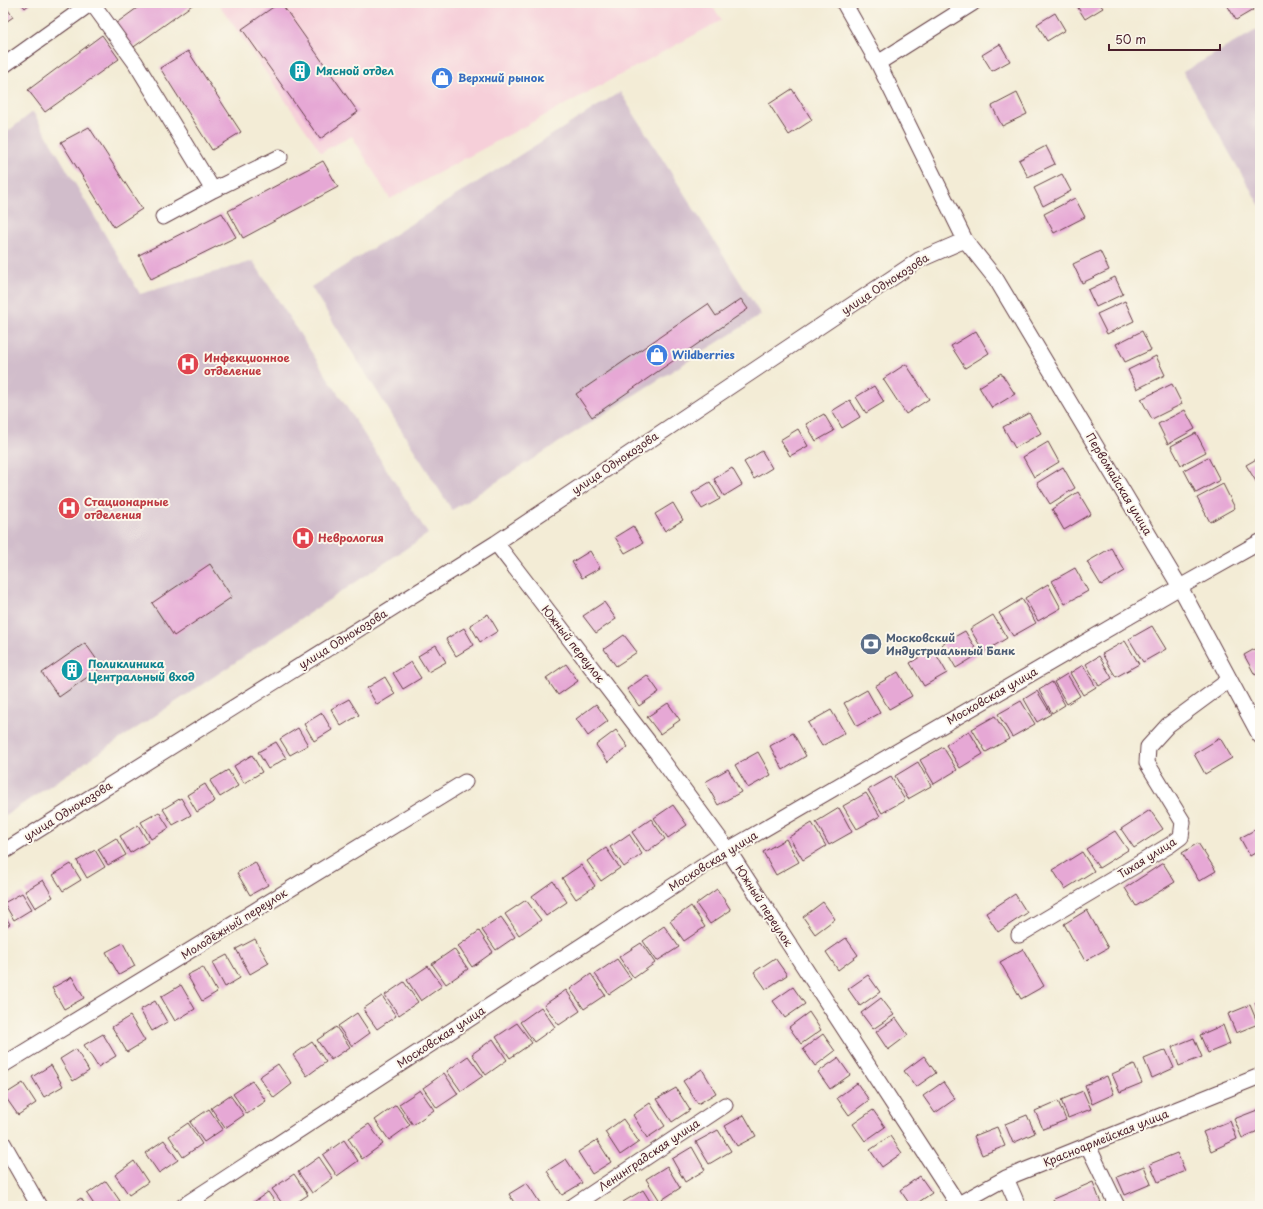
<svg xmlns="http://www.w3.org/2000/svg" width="1263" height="1209" font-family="'Playpen Sans',sans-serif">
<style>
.built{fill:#f6cfd9}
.industrial{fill:#d1bdcb}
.building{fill:#e6a8d5}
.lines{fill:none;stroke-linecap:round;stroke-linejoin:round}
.minor-casing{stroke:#633e45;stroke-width:17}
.minor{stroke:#fff;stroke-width:15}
.labels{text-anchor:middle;stroke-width:4;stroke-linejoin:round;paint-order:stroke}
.culture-label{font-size:11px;font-weight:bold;fill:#0d838f;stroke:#fbf7ec;text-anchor:start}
.shop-label{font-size:11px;font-weight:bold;fill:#366cbe;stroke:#fbf7ec;text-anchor:start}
.street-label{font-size:11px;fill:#4a1f2b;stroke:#fbf7ec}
.health-label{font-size:11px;font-weight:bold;fill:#be3a42;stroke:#fbf7ec;text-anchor:start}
.service-label{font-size:11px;font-weight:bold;fill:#4e5e75;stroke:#fbf7ec;text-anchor:start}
</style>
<rect width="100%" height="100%" fill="#fbf7ec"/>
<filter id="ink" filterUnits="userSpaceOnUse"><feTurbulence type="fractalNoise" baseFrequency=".025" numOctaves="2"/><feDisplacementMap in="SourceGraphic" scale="8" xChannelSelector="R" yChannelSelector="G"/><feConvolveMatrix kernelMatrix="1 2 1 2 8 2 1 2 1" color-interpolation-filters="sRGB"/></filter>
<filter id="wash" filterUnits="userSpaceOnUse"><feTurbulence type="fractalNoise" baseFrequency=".012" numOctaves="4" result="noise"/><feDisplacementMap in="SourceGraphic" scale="16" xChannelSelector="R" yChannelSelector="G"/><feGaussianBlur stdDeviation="0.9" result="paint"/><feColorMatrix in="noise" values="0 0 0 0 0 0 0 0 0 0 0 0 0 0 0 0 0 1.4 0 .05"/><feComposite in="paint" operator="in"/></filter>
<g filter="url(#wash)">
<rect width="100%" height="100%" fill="#f3ecd6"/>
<path class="built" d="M218,3H710L722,20L390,199L352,136L321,152Z"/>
<path class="industrial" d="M1260,28V206L1183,72Z
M620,92L761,315L452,510L311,287Z
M33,112L140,294L253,261L428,534L3,817V135Z"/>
<g id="blocks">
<path class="building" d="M3,3L13,17L3,24Z
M21,3H31L25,8Z
M144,3H195L131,49L115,24Z
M279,3H281L358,112L320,139L242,29Z
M1075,3H1099L1103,8L1085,19Z
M1226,3H1249L1253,10L1236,20Z
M1055,13L1065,30L1047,41L1037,24Z
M102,35L119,59L45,112L28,90Z
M1000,44L1010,61L992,71L982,55Z
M188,51L241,132L212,150L160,68Z
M792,89L812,120L789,135L769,104Z
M1017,93L1027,114L1002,126L992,106Z
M89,127L142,209L114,227L61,142Z
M1046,146L1055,164L1028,177L1019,160Z
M323,161L338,187L243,238L228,211Z
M1062,174L1071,191L1043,206L1034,188Z
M1075,198L1085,217L1054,233L1044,214Z
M222,213L236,237L151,279L139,255Z
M1100,251L1109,270L1082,283L1073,264Z
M1115,277L1123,294L1096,307L1088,290Z
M741,299L748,309L592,417L576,394L708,304L716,316Z
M1125,301L1134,321L1107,334L1097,314Z
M976,331L989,353L965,368L951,346Z
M1142,331L1151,350L1125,362L1116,344Z
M1156,356L1165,375L1137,389L1128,370Z
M906,364L929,399L906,414L883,379Z
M1001,373L1015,394L992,408L979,387Z
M1172,384L1182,404L1152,419L1141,399Z
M874,386L884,402L866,413L856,397Z
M850,400L860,417L842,428L832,411Z
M1185,410L1195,429L1168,444L1158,424Z
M1029,413L1041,433L1015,448L1003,427Z
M824,414L834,431L816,441L806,424Z
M798,429L808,446L790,456L780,440Z
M1196,433L1206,452L1181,465L1171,446Z
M1048,442L1059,462L1034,477L1023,457Z
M762,451L772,468L754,479L744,462Z
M1208,457L1220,480L1196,493L1184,470Z
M1260,457V488L1246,465Z
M1063,467L1075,488L1050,504L1037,483Z
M732,468L742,485L724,496L714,479Z
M710,482L720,499L702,509L692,493Z
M1223,484L1235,508L1210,522L1197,498Z
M1078,492L1091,514L1064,530L1052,509Z
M673,503L683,520L665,531L655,514Z
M633,526L643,543L625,553L615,537Z
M1111,548L1125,571L1101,585L1087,562Z
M590,551L600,568L582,578L572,562Z
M210,564L232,597L174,636L152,603Z
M1075,568L1088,591L1065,604L1052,581Z
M1048,584L1061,608L1038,621L1025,598Z
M1022,599L1036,623L1013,636L999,613Z
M604,602L616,619L596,633L583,616Z
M488,614L498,631L480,642L470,625Z
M993,615L1007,638L984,652L970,629Z
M1152,626L1166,649L1143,662L1129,639Z
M464,628L474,645L456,656L446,639Z
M965,631L979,654L956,668L942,644Z
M624,635L637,652L616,666L604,649Z
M1125,641L1139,664L1116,677L1102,654Z
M85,643L102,667L59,697L42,673Z
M436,645L446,662L428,672L418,656Z
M1260,646V672L1255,675L1244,655Z
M933,649L947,673L924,686L910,663Z
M1099,656L1112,678L1099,686L1086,664Z
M411,662L421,678L403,689L393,673Z
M566,664L578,681L558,695L546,678Z
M1083,665L1096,687L1083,695L1070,673Z
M898,672L912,696L889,709L875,686Z
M1067,674L1080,696L1067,704L1054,682Z
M647,675L659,692L639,706L627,689Z
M385,677L395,694L377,705L367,688Z
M1052,682L1065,705L1052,713L1039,690Z
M867,690L880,713L857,726L844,703Z
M1037,691L1051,714L1037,722L1024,699Z
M349,699L359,715L341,726L331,709Z
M1021,701L1035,724L1012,737L998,714Z
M668,703L680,720L660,734L647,717Z
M596,704L608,721L588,736L576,719Z
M831,710L845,733L822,746L808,723Z
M322,713L332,730L314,741L304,724Z
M995,716L1009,739L986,752L972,729Z
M298,728L308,745L290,755L280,739Z
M616,730L628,747L608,762L596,745Z
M969,731L983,754L960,768L946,745Z
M793,733L806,756L783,770L770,746Z
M1220,738L1232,758L1205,774L1194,754Z
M276,742L286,758L268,769L258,752Z
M943,747L957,770L934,784L920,760Z
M758,752L771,775L748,788L735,765Z
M252,755L262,772L244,783L234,766Z
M918,762L931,786L908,799L895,776Z
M728,769L741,792L718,805L705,782Z
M228,770L238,786L220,797L210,781Z
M891,777L905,800L882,813L868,790Z
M205,784L215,801L197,812L187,795Z
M866,793L880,816L857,829L843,806Z
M181,798L191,815L173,825L163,809Z
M673,805L687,825L668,838L654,818Z
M839,808L852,832L829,845L816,822Z
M1150,810L1163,829L1134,848L1121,829Z
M159,812L169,828L151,839L141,822Z
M651,819L665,839L646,852L632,832Z
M812,823L826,846L803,860L789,837Z
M138,825L148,842L130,853L120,836Z
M1260,827V850L1250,856L1240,838Z
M1115,831L1128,850L1099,868L1086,849Z
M629,834L642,854L624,867L610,847Z
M116,838L126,855L108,865L98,849Z
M786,839L799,862L776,875L763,852Z
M1198,843L1216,871L1199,881L1182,853Z
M606,848L620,868L601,881L587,861Z
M95,850L105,867L87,878L77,861Z
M1082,852L1094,871L1065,889L1053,870Z
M255,862L268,885L250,895L237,873Z
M1163,863L1175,882L1136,906L1125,888Z
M71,864L81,880L63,891L53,875Z
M581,865L595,886L576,899L562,878Z
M43,880L53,897L35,908L25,891Z
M553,881L567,902L546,916L532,896Z
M717,889L731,910L710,924L696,904Z
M22,893L32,909L14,920L4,903Z
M1015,894L1027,913L998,932L986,913Z
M526,900L541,920L519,935L505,914Z
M823,902L835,919L815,934L803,917Z
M691,906L705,927L684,941L670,921Z
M1087,910L1108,948L1085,961L1064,924Z
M3,913L10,924L3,928Z
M501,917L515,937L496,950L482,930Z
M664,926L679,947L657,961L643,941Z
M479,931L493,952L472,967L458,946Z
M846,938L858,955L838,970L826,952Z
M255,939L269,963L250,974L236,949Z
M123,943L135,966L119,975L106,952Z
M641,943L655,963L634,978L619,957Z
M454,949L468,969L446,984L432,964Z
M1023,949L1044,986L1021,999L1000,962Z
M227,955L240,978L225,987L212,963Z
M775,958L787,975L766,989L754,972Z
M617,959L631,979L609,994L595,974Z
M428,966L442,986L421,1001L407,980Z
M203,967L217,992L202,1001L187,975Z
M591,974L605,995L584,1009L570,989Z
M868,975L880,992L860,1006L848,989Z
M72,977L84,998L64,1009L52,988Z
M404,982L418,1002L399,1015L385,995Z
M181,985L195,1009L175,1021L161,997Z
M793,987L805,1004L785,1018L773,1001Z
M566,990L580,1011L559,1025L544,1005Z
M382,996L396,1016L377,1029L363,1009Z
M881,998L894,1015L873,1029L861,1013Z
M155,1001L167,1022L152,1031L140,1010Z
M1260,1001V1014L1255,1003Z
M1250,1005L1258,1024L1236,1033L1228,1014Z
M541,1007L555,1027L534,1042L520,1022Z
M809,1012L821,1030L801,1044L789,1027Z
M357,1013L370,1033L352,1046L338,1026Z
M130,1016L145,1041L127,1052L112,1027Z
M896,1018L908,1035L888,1050L876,1032Z
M517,1023L532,1043L510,1058L496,1037Z
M1223,1025L1230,1044L1208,1053L1200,1035Z
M336,1027L350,1047L331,1060L317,1040Z
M103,1034L116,1056L98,1067L84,1045Z
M823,1034L835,1051L815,1066L803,1049Z
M1194,1038L1202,1057L1179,1066L1172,1047Z
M493,1039L507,1060L486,1075L472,1054Z
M312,1042L326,1062L307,1076L293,1055Z
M76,1049L89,1071L73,1081L60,1059Z
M1166,1050L1174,1068L1152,1078L1144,1059Z
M468,1056L483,1076L461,1091L447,1071Z
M924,1056L936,1073L916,1087L904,1071Z
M838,1058L850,1075L830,1089L818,1072Z
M278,1064L292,1084L274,1098L259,1077Z
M1134,1064L1142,1083L1120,1092L1112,1074Z
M51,1065L63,1086L44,1097L32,1077Z
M702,1069L716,1093L698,1104L683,1081Z
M444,1073L458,1094L437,1108L423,1088Z
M1107,1076L1114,1094L1092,1104L1085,1085Z
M252,1081L266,1101L247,1114L233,1094Z
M943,1082L955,1099L935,1113L923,1096Z
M23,1083L36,1103L18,1115L4,1095Z
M857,1083L869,1100L849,1115L837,1098Z
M676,1088L690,1110L672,1122L657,1099Z
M420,1090L434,1110L413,1125L399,1104Z
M1083,1091L1091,1109L1068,1118L1061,1100Z
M230,1095L244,1115L225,1128L211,1108Z
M1058,1101L1066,1120L1043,1129L1035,1111Z
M650,1103L665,1126L647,1138L633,1115Z
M396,1105L410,1125L389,1140L375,1120Z
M209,1109L223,1129L204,1142L190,1122Z
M1260,1109V1130L1242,1138L1234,1119Z
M873,1110L885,1127L865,1141L853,1124Z
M744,1115L756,1136L737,1146L725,1126Z
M1027,1115L1035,1133L1013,1143L1005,1124Z
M623,1119L639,1142L620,1155L605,1132Z
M1230,1121L1237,1139L1211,1151L1203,1132Z
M188,1123L202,1144L183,1157L169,1136Z
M369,1124L383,1144L362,1159L348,1138Z
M997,1127L1005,1146L982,1155L974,1136Z
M718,1130L731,1151L709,1164L696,1142Z
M890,1136L902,1153L882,1167L870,1150Z
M164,1140L178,1160L159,1173L145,1153Z
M344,1140L358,1161L337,1176L323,1155Z
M597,1140L611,1162L592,1174L578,1152Z
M692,1147L705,1170L685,1182L672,1159Z
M1177,1153L1185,1171L1158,1182L1150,1164Z
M319,1157L333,1178L312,1193L298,1172Z
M566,1159L582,1183L562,1195L547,1171Z
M134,1161L148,1182L129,1195L115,1175Z
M667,1166L680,1188L660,1201L646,1179Z
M1144,1166L1151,1184L1125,1195L1117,1177Z
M294,1174L308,1195L291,1206H284L272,1189Z
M920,1176L932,1193L913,1206H911L900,1190Z
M106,1181L120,1201L113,1206H95L87,1194Z
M1093,1182L1102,1206H1056L1053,1199Z
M527,1183L542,1206H516L509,1194Z
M643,1190L653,1206H626L623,1202Z
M268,1192L278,1206H248Z
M81,1198L86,1206H68Z"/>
</g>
</g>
<g filter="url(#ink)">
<use href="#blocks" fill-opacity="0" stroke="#633e45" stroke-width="1"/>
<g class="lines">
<g class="minor-casing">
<path id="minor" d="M92,3L135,62L213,190L280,157
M878,63L973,3
M3,66L91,3
M163,217L213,190
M965,240L996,279L1180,587L1260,736
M496,543L657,753L728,850L958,1204
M3,852L496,543L919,260L965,240L878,63L844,3
M1019,935L1170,845L1181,837L1183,822L1147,763L1148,747L1168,725L1229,680
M3,1065L465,782
M3,1143L39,1206
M1088,1146L1117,1206
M1006,1178L1018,1206
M183,1206L728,850L1180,587L1260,542
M573,1206L725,1105
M955,1206L1006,1178L1260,1076"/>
</g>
<use href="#minor" class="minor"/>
</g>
</g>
<defs>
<g id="building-disc" transform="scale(1.15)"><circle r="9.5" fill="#0f9aa8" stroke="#fbf7ec"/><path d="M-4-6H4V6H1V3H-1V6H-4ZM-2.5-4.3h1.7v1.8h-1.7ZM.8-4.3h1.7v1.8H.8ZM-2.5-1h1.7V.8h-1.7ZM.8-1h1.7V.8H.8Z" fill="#fff"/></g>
<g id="shop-disc" transform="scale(1.15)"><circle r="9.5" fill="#3f7fe0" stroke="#fbf7ec"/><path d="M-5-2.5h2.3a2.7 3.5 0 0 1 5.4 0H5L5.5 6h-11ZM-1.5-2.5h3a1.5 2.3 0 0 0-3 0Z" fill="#fff"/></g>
<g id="hospital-disc" transform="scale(1.15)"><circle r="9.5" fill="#e0444e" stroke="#fbf7ec"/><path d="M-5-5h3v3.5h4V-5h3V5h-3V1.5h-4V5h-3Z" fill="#fff"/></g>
<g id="bank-disc" transform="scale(1.15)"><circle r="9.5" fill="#5c6f8a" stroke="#fbf7ec"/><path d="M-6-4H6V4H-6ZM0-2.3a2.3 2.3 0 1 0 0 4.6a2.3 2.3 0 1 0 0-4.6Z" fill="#fff"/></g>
</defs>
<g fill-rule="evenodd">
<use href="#building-disc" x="300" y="71"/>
<use href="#shop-disc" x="442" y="78"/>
<use href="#shop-disc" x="657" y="355"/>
<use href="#hospital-disc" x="188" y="364"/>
<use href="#hospital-disc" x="69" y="508"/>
<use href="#hospital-disc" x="303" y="538"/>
<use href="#bank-disc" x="871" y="644"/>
<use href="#building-disc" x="72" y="670"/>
</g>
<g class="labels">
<g class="culture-label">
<text x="316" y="75">Мясной отдел</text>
<text x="88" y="668">Поликлиника<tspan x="88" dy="13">Центральный вход</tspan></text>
</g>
<g class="shop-label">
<text x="458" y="82">Верхний рынок</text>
<text x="672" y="359">Wildberries</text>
</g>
<g class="street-label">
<text transform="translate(885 284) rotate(-33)" y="4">улица Однокозова</text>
<text transform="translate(615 463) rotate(-34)" y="4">улица Однокозова</text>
<text transform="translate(1119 484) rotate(59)" y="4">Первомайская улица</text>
<text transform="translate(343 639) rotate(-32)" y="4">улица Однокозова</text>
<text transform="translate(573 644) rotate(52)" y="4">Южный переулок</text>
<text transform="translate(992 696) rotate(-30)" y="4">Московская улица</text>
<text transform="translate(68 811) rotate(-32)" y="4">улица Однокозова</text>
<text transform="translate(1147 858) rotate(-32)" y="4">Тихая улица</text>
<text transform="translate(713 861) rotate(-32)" y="4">Московская улица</text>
<text transform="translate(764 906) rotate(57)" y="4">Южный переулок</text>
<text transform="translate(234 924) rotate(-32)" y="4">Молодёжный переулок</text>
<text transform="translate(441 1037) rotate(-33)" y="4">Московская улица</text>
<text transform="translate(1106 1138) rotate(-22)" y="4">Красноармейская улица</text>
<text transform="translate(649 1155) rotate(-34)" y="4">Ленинградская улица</text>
</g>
<g class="health-label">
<text x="204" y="362">Инфекционное<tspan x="204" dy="13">отделение</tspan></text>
<text x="84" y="506">Стационарные<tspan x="84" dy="13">отделения</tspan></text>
<text x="318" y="542">Неврология</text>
</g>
<g class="service-label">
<text x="886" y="642">Московский<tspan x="886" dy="13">Индустриальный Банк</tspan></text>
</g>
</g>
<rect width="1263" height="1209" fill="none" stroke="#fbf7ec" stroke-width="16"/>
<path d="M1109 44v6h111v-6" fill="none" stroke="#4a1f2b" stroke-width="2"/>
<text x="1115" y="44" font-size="12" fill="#4a1f2b" stroke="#fbf7ec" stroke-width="3" paint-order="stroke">50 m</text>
</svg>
